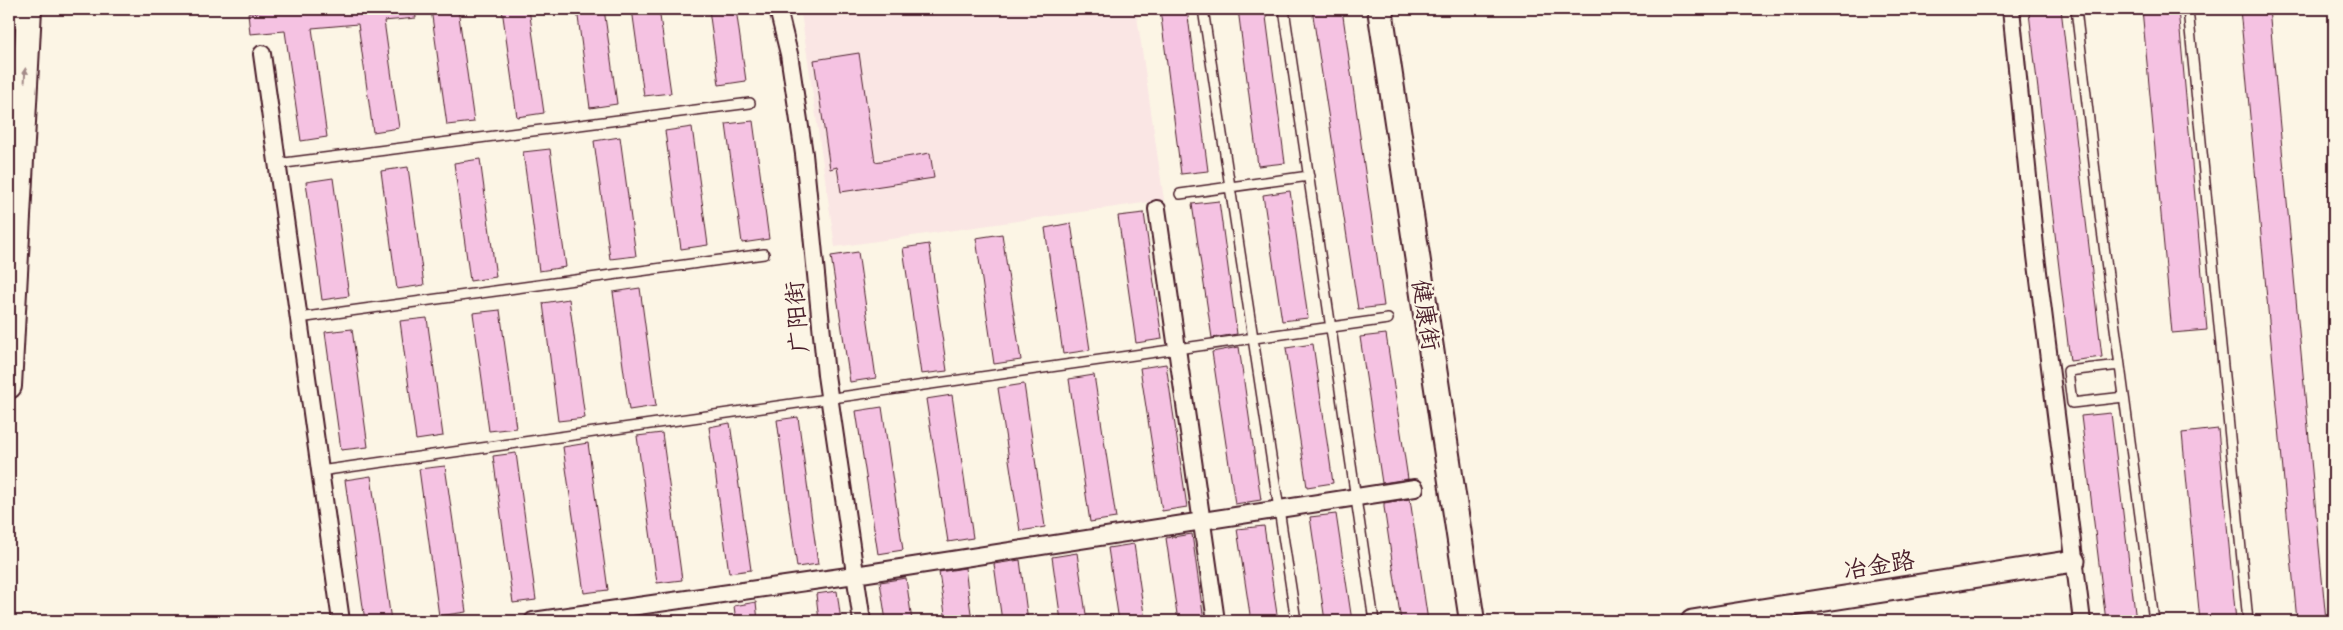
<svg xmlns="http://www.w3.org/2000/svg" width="2343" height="630" font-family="Caveat,'LXGW WenKai TC',sans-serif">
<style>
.built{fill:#fae6e4}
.building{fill:#f5c2e2;stroke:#4a1f2b}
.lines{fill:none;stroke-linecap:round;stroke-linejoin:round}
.service-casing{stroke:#4a1f2b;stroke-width:12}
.minor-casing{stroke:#4a1f2b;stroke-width:20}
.tertiary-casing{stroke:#4a1f2b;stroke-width:25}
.secondary-casing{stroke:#4a1f2b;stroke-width:28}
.service{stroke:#fcf5e5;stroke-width:9}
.minor{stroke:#fcf5e5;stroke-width:16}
.tertiary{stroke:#fcf5e5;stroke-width:21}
.secondary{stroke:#fcf5e5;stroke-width:24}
.oneway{fill:#a38a88}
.labels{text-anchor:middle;stroke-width:5;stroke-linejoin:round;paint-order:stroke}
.street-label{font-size:24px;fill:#4a1f2b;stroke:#fcf5e5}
</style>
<rect width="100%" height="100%" fill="#fcf5e5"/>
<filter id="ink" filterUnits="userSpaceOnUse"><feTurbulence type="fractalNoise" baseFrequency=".02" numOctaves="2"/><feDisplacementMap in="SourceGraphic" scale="10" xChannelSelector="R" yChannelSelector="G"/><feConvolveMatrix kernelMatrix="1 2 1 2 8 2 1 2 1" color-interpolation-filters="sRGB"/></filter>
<g filter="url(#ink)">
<path class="built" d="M836,9H1136L1164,200L835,247L801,13Z"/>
<path class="building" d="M288,9H415L416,18L384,21L399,128L373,132L358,24L312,28L327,137L301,141L285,31L250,34L248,13Z
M431,9H458L474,122L447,125Z
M502,9H529L544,113L517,117Z
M577,9H604L617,104L590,108Z
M632,9H659L671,93L644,96Z
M709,9H736L746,81L719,85Z
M1160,9H1187L1208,171L1181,174Z
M1238,9H1265L1285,163L1258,166Z
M1312,9H1342L1384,306L1358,309Z
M2061,9L2102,357L2070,361L2029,13Z
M2142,9H2178L2207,330L2172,333Z
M2240,9H2269L2326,621H2297Z
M859,53L875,162L930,153L934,178L841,192L837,167L830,169L814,60Z
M753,121L769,239L742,243L726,124Z
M692,127L708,245L681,249L665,131Z
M620,137L636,256L610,259L594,141Z
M550,149L566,267L539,271L523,152Z
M480,159L496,277L470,281L454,163Z
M408,167L424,285L397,289L381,171Z
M333,178L349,296L322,300L306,182Z
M1290,191L1308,318L1282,321L1263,195Z
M1219,201L1237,334L1212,338L1192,204Z
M1144,213L1162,339L1136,343L1118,216Z
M1071,223L1090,350L1063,354L1045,228Z
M1002,234L1021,360L994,364L976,238Z
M929,244L947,371L921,374L903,248Z
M858,252L876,378L850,382L831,256Z
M640,288L656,406L629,410L613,292Z
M569,299L585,418L558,421L543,303Z
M500,310L516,428L489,431L473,313Z
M427,318L443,436L416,440L400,321Z
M352,329L368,447L341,450L325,332Z
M1386,334L1408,479L1382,483L1360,337Z
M1313,344L1333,483L1307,487L1286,348Z
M1239,347L1261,500L1235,504L1212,352Z
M1166,364L1187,507L1162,511L1140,368Z
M1094,375L1116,518L1090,522L1069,379Z
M1024,384L1045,527L1020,531L998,388Z
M952,395L973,538L948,542L926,399Z
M882,407L903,550L878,554L856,411Z
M2111,413L2136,621H2106L2081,416Z
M798,417L818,564L797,567L777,420Z
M730,423L751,570L729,573L709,427Z
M2218,429L2236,621H2200L2182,433Z
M662,433L682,580L657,583L637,436Z
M588,443L608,590L584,593L563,447Z
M516,453L536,600L513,603L493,456Z
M445,466L466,612L439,616L419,469Z
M371,476L391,621H365L345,480Z
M1410,499L1428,621H1401L1384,507V503Z
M1336,514L1352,621H1325L1310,517Z
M1264,526L1278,621H1251L1237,529Z
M1192,534L1204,621H1178L1166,538Z
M1134,544L1145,621H1119L1108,548Z
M1077,553L1087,621H1061L1052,557Z
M1020,560L1028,621H1002L994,564Z
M965,568L972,621H946L939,572Z
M906,578L912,621H886L880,582Z
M837,591L841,621H819L816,594Z
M756,602L758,621H736L734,606Z"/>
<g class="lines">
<g class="service-casing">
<path id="service" d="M1203,9L1296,621
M1284,9L1374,621
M2076,9L2101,223L2154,621
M2188,9L2248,621
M277,164L750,103
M1180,194L1309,176
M299,318L764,254
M2120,365L2068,371L2072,403L2124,397
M320,471L1388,319"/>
</g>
<g class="minor-casing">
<path id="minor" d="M778,9L789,54L804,154L826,375L862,621
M2011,9L2036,256L2082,621
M262,54L341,621
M1157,209L1216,621
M533,621L855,575L1415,488"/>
</g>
<g class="tertiary-casing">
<path id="tertiary" d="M1692,621L2074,561"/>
</g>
<g class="secondary-casing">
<path id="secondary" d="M1380,9L1472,621
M9,17V9
M9,386L29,9"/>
</g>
<use href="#service" class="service"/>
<use href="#minor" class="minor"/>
<use href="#tertiary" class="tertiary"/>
<use href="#secondary" class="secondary"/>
</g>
<defs><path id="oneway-solid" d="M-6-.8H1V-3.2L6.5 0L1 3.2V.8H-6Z" transform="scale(1.25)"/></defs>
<use class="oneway" href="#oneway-solid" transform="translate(25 75) rotate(-87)"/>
</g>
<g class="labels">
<g class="street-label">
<text transform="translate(1426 315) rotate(81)" y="8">健康街</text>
<text transform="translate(797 317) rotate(-95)" y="8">广阳街</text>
<text transform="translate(1879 565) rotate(-9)" y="8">冶金路</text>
</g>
</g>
<rect width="2343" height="630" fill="none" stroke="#fcf5e5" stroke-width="30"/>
<rect x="15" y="15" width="2313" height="600" fill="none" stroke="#4a1f2b" stroke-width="2" filter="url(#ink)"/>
</svg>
